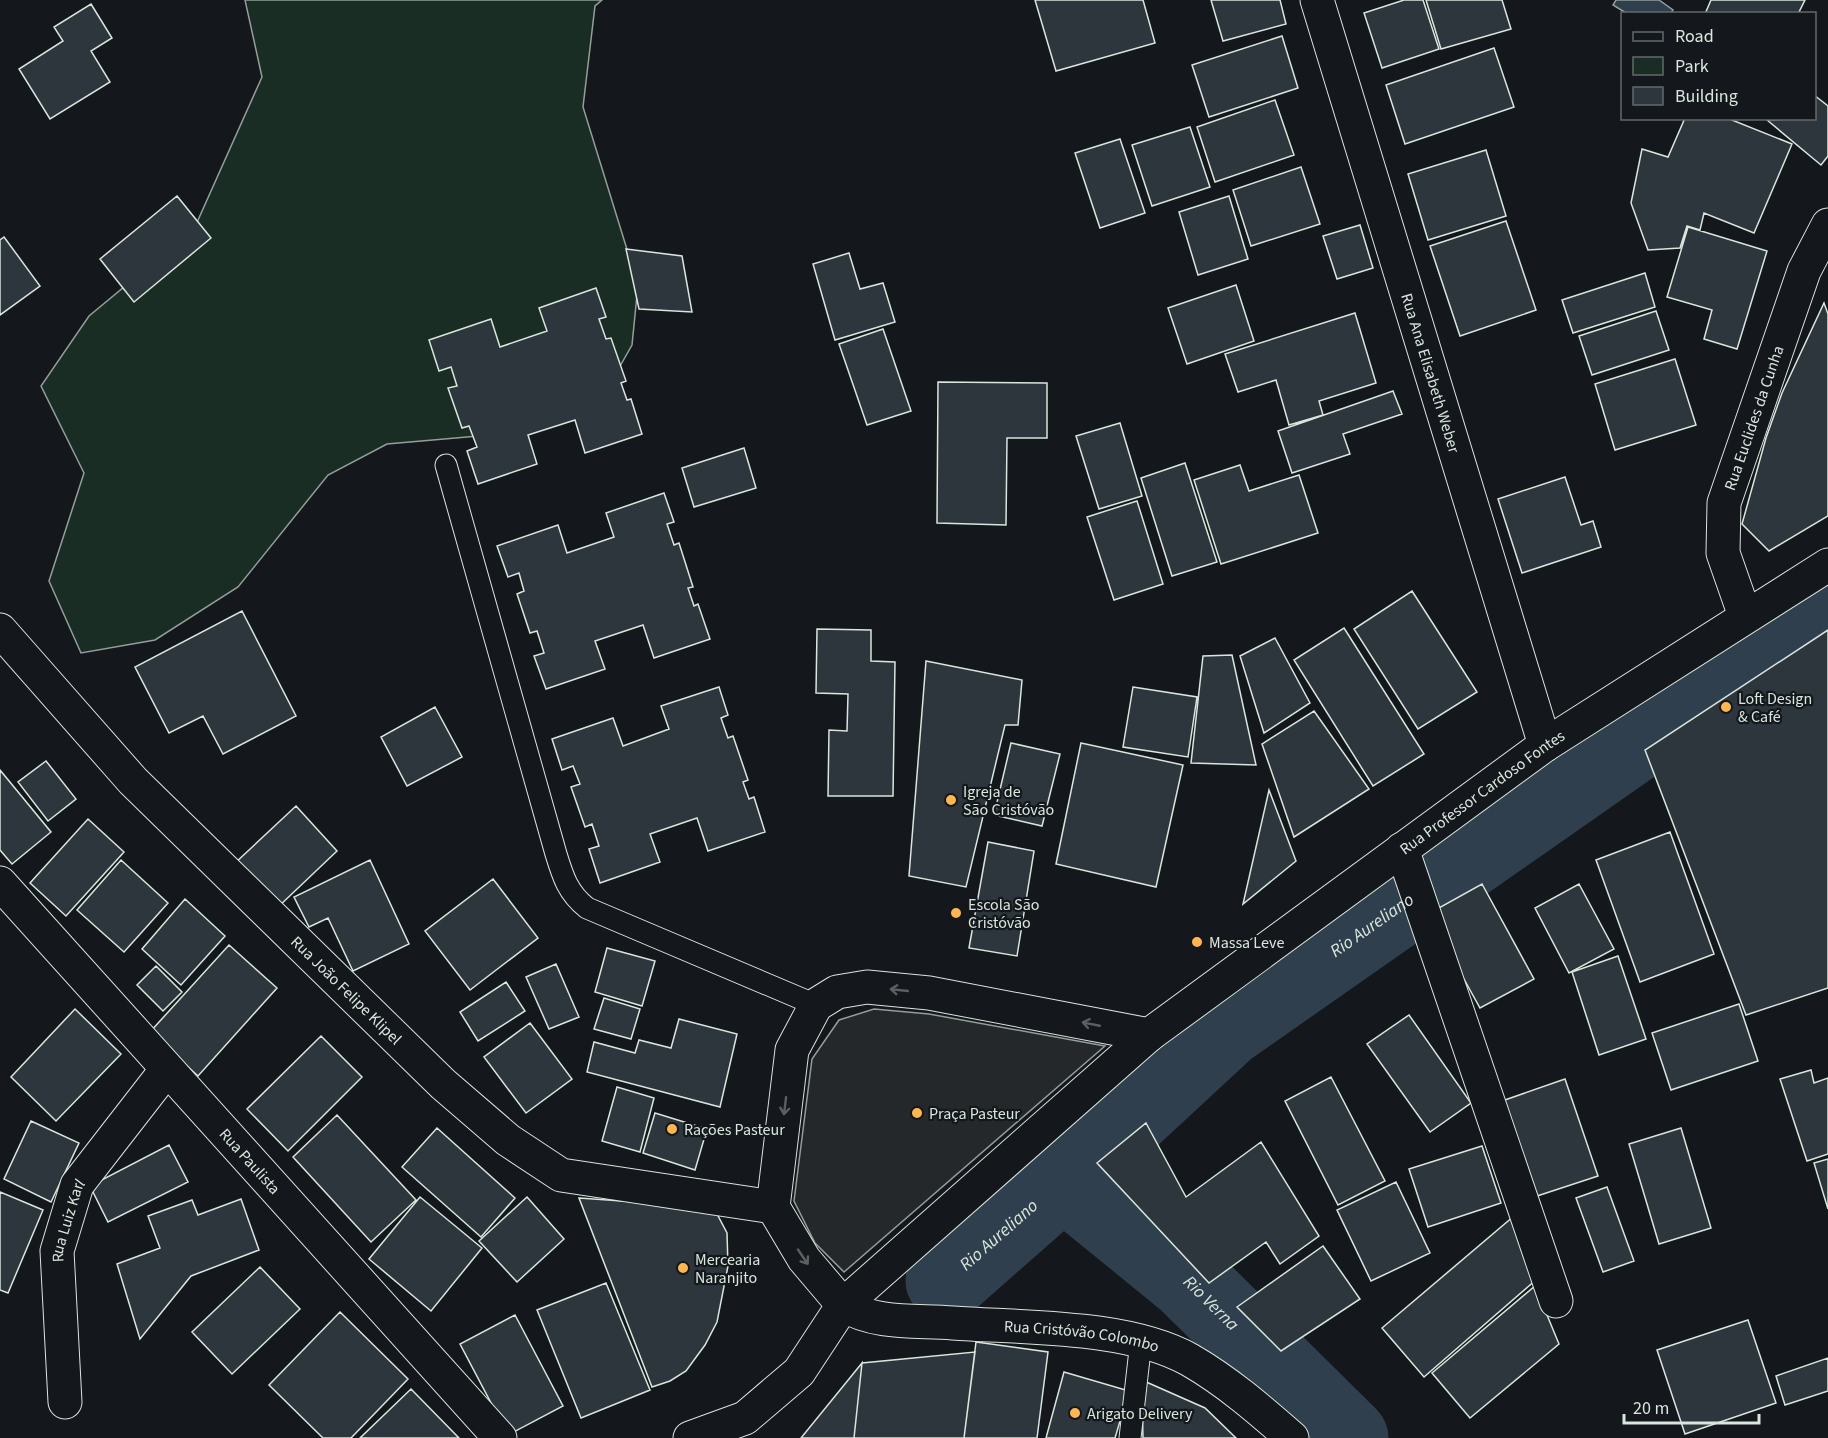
<svg xmlns="http://www.w3.org/2000/svg" width="1828" height="1438" font-family="'Source Sans 3',sans-serif">
<style>
.green{fill:#1a2d24;stroke:#939e99;stroke-width:1.5}
.parking{fill:#24282b;stroke:#939e99;stroke-width:1.5}
.water{fill:#2f3f4d;stroke:#939e99;stroke-width:1.5}
.lines{fill:none;stroke-linecap:round;stroke-linejoin:round}
.river{stroke:#2f3f4d;stroke-width:81}
.building{fill:#2c363c;stroke:#d8e6dc;stroke-width:1.5}
.service-casing{stroke:#d8e6dc;stroke-width:23}
.minor-casing{stroke:#d8e6dc;stroke-width:35}
.tertiary-casing{stroke:#d8e6dc;stroke-width:35}
.secondary-casing{stroke:#d8e6dc;stroke-width:35}
.service{stroke:#14181c;stroke-width:21}
.minor{stroke:#14181c;stroke-width:33}
.tertiary{stroke:#14181c;stroke-width:33}
.secondary{stroke:#14181c;stroke-width:33}
.oneway{stroke:#59605f}
.poi-dot{fill:#ffb74d;stroke:#14181c;stroke-width:2}
.labels{text-anchor:middle;stroke-width:4.5;stroke-linejoin:round;paint-order:stroke}
.street-label{font-size:16px;fill:#d8e6dc;stroke:#14181c}
.poi-label{font-size:16px;fill:#d8e6dc;stroke:#14181c;text-anchor:start}
.water-label{font-size:18px;font-style:italic;fill:#d8e6dc;stroke:#14181c}
</style>
<rect width="100%" height="100%" fill="#14181c"/>
<path class="green" d="M245,0H602L595,6L583,107L638,285L632,345L603,396L512,433L387,444L328,475L238,587L155,640L81,653L49,581L84,473L41,386L89,316L194,229L262,77Z"/>
<path class="parking" d="M874,1009L929,1014L1105,1046L844,1272L815,1243L794,1201L812,1059L839,1020Z"/>
<path class="water" d="M1616,0H1659L1673,10L1671,13H1626L1613,5Z"/>
<g class="lines">
<g class="river">
<path id="s1" d="M1063,1178L1187,1279L1348,1438"/>
<path id="s2" d="M946,1281L1063,1178L1226,1027L1828,606"/>
</g>
</g>
<path class="building" d="M1035,0H1143L1155,43L1056,71Z
M1211,0H1280L1286,24L1223,41Z
M1404,0H1423L1439,49L1382,68L1364,13Z
M1426,0H1502L1511,29L1441,49Z
M1711,0H1805L1798,14H1705Z
M91,4L112,38L91,51L110,82L50,119L19,69L63,41L54,27Z
M1282,36L1298,88L1209,117L1192,65Z
M1494,48L1514,107L1405,144L1386,85Z
M1814,95L1828,106V156L1821,165L1767,120L1814,118Z
M1275,100L1294,155L1215,182L1197,127Z
M1685,118H1727L1792,144L1754,233L1704,213L1700,230L1687,226L1680,248L1648,250L1631,203L1642,149L1668,157Z
M1190,127L1210,187L1152,206L1132,145Z
M1120,139L1145,213L1100,228L1075,153Z
M1486,150L1506,216L1428,240L1408,174Z
M1301,167L1320,224L1251,246L1233,190Z
M177,196L211,238L134,302L100,259Z
M1229,196L1248,259L1198,275L1179,212Z
M1506,221L1536,310L1460,336L1430,246Z
M1360,225L1373,268L1337,279L1323,236Z
M1688,227L1767,251L1737,349L1704,339L1712,310L1667,297Z
M4,237L40,286L0,315V240Z
M626,249L682,256L692,312L639,309Z
M849,253L860,289L883,283L895,322L835,340L813,264Z
M1645,273L1655,307L1573,333L1562,300Z
M1236,285L1254,341L1187,364L1168,308Z
M596,288L606,317L599,319L606,339L611,338L626,381L621,383L627,400L631,399L642,434L585,453L575,420L528,435L537,464L478,484L467,451L477,447L469,426L462,428L448,388L457,386L451,367L439,371L429,340L491,319L500,347L547,331L539,308Z
M1824,303L1828,314V516L1769,551L1742,524L1766,438L1782,393Z
M1656,311L1669,350L1592,375L1579,336Z
M1355,313L1376,383L1319,401L1323,415L1289,425L1276,380L1238,392L1225,354Z
M883,329L911,411L867,425L839,344Z
M1675,359L1696,425L1615,450L1595,384Z
M938,382L1047,383V438H1007L1006,525L937,523Z
M1393,391L1402,414L1343,434L1350,454L1292,473L1278,431Z
M1120,423L1142,496L1099,509L1076,436Z
M744,448L756,488L694,507L682,468Z
M1185,463L1217,562L1172,576L1141,478Z
M1240,465L1249,491L1299,475L1318,533L1221,564L1194,480Z
M1565,477L1581,525L1593,521L1601,547L1522,573L1498,499Z
M664,493L674,522L667,524L674,545L679,543L693,587L688,588L694,606L698,604L710,639L654,658L643,625L595,641L605,669L546,689L534,656L544,653L537,631L530,633L517,594L524,591L519,573L508,577L497,546L558,525L567,553L614,537L606,513Z
M1137,501L1163,584L1114,600L1087,517Z
M1412,591L1477,692L1418,729L1354,629Z
M242,611L296,716L223,754L203,716L169,733L135,667Z
M1344,628L1424,754L1373,786L1294,660Z
M817,629L871,630V661L895,662L893,796H828L829,730L847,731L848,694L816,693Z
M1828,630V988L1746,1015L1645,750Z
M1275,638L1310,703L1264,733L1240,656Z
M1232,655L1256,765L1191,763L1203,656Z
M926,661L1022,680L1018,725H1005L966,887L909,876Z
M719,687L728,715L721,718L728,738L733,736L748,780L743,782L749,799L754,797L765,832L708,851L697,818L650,834L660,862L600,883L589,849L599,846L592,824L585,827L571,787L580,784L573,766L562,770L552,739L613,718L623,746L669,729L661,706Z
M1133,687L1197,697L1188,757L1123,747Z
M435,707L462,757L407,786L381,737Z
M1314,711L1369,789L1294,837L1262,744Z
M1011,743L1060,754L1042,826L994,815Z
M1081,743L1183,765L1156,887L1056,864Z
M46,761L76,799L48,821L18,782Z
M0,770L51,832L12,864L0,850Z
M1269,790L1296,861L1243,904Z
M296,806L337,851L276,909L234,864Z
M88,819L124,852L66,916L30,883Z
M1670,832L1714,954L1640,982L1596,860Z
M988,842L1034,851L1017,956L969,948Z
M121,860L168,903L124,952L77,910Z
M370,860L409,944L353,971L328,918L309,927L294,897Z
M493,879L538,938L470,990L425,931Z
M1482,884L1534,979L1480,1008L1428,914Z
M1579,884L1614,949L1569,973L1535,908Z
M185,899L225,936L181,985L142,949Z
M229,945L277,988L198,1076L150,1032Z
M607,948L655,961L642,1006L595,992Z
M1618,956L1646,1039L1599,1055L1572,972Z
M556,964L579,1017L549,1029L526,977Z
M156,966L182,992L163,1011L137,985Z
M506,982L525,1011L478,1041L460,1012Z
M604,998L640,1009L631,1039L594,1029Z
M1739,1004L1758,1061L1671,1090L1652,1033Z
M75,1009L121,1054L56,1121L11,1077Z
M1409,1015L1471,1103L1430,1132L1367,1044Z
M679,1019L737,1034L720,1107L587,1072L594,1042L635,1053L639,1040L671,1048Z
M530,1023L572,1079L526,1113L484,1057Z
M321,1036L362,1077L288,1151L247,1109Z
M1811,1070L1814,1083L1828,1078V1154L1807,1161L1780,1079Z
M1331,1077L1385,1181L1338,1205L1285,1101Z
M1565,1079L1598,1176L1534,1197L1502,1101Z
M617,1087L654,1098L640,1152L602,1141Z
M655,1113L707,1129L695,1170L643,1153Z
M337,1115L416,1200L371,1242L293,1157Z
M31,1121L79,1143L51,1202L4,1179Z
M1146,1123L1186,1197L1261,1142L1319,1236L1280,1264L1266,1242L1209,1283L1097,1163Z
M437,1128L515,1198L481,1237L402,1167Z
M1681,1128L1711,1228L1659,1244L1629,1144Z
M169,1145L188,1182L108,1222L90,1186Z
M1482,1146L1501,1203L1428,1227L1409,1169Z
M1828,1159V1209L1814,1163Z
M1396,1182L1430,1253L1371,1281L1337,1210Z
M1607,1187L1634,1261L1603,1272L1576,1198Z
M0,1192L43,1210L8,1293L0,1290Z
M420,1197L482,1248L431,1311L369,1259Z
M527,1197L564,1239L517,1282L479,1241Z
M579,1198L707,1207L717,1214L727,1233L728,1266L717,1322L705,1345L686,1371L670,1381L652,1387Z
M241,1199L259,1250L191,1276L140,1339L117,1264L160,1248L148,1216L192,1200L198,1215Z
M1514,1216L1538,1278L1424,1377L1382,1328Z
M1323,1246L1360,1299L1281,1351L1237,1307Z
M260,1267L300,1309L232,1374L192,1332Z
M606,1283L650,1390L581,1418L537,1310Z
M1535,1286L1559,1344L1470,1418L1432,1373Z
M340,1312L408,1379L351,1438H323L269,1385Z
M515,1315L563,1406L508,1435L460,1344Z
M1748,1320L1776,1403L1685,1434L1657,1350Z
M976,1342L1048,1352L1037,1438H964Z
M975,1352L964,1438H854L862,1363Z
M1828,1358V1391L1785,1405L1776,1376Z
M862,1363L854,1438H801Z
M1064,1372L1129,1391L1115,1438H1046Z
M1144,1381L1205,1408L1236,1438H1143L1142,1394Z
M411,1389L459,1438H360Z"/>
<g class="lines">
<g class="service-casing">
<path id="service" d="M446,465L556,854C563,877 568,893 587,908L816,1005
M1130,1438L1141,1341"/>
</g>
<g class="minor-casing">
<g id="minor">
<path id="s3" d="M1317,0L1545,745"/>
<path id="s4" d="M1745,616L1723,553L1724,503L1804,271L1828,225"/>
<path d="M1402,849L1556,1301"/>
<path id="s5" d="M0,883L500,1438"/>
<path d="M773,1207L792,1050L816,1005L837,992L867,987L929,993L1149,1035"/>
<path id="s6" d="M65,1402L57,1251L77,1185L167,1069"/>
</g>
</g>
<g class="tertiary-casing">
<g id="tertiary">
<path id="s7" d="M0,630L133,781L443,1084L508,1140L561,1175L773,1207L804,1259L843,1305"/>
</g>
</g>
<g class="secondary-casing">
<g id="secondary">
<path id="s8" d="M843,1305C877,1325 915,1320 953,1323C1024,1328 1128,1325 1190,1360C1228,1382 1260,1410 1292,1438"/>
<path id="s9" d="M690,1438L745,1418L799,1372L843,1305L1149,1035L1545,745L1828,565"/>
</g>
</g>
<use href="#service" class="service"/>
<use href="#minor" class="minor"/>
<use href="#tertiary" class="tertiary"/>
<use href="#secondary" class="secondary"/>
</g>
<defs><path id="oneway-shaft" d="M-6 0H5M1.5-3L5.5 0L1.5 3" fill="none" stroke-width="1.6" stroke-linecap="round" stroke-linejoin="round" transform="scale(1.5)"/></defs>
<g class="oneway">
<use href="#oneway-shaft" transform="translate(899 990) rotate(-174)"/>
<use href="#oneway-shaft" transform="translate(1091 1024) rotate(-169)"/>
<use href="#oneway-shaft" transform="translate(785 1106) rotate(97)"/>
<use href="#oneway-shaft" transform="translate(803 1257) rotate(56)"/>
</g>
<g class="poi-dot">
<circle cx="1726" cy="707" r="6"/>
<circle cx="951" cy="800" r="6"/>
<circle cx="956" cy="913" r="6"/>
<circle cx="1197" cy="942" r="6"/>
<circle cx="917" cy="1113" r="6"/>
<circle cx="672" cy="1129" r="6"/>
<circle cx="683" cy="1268" r="6"/>
<circle cx="1075" cy="1413" r="6"/>
</g>
<g class="labels">
<g class="street-label">
<text dy="6" stroke="none"><textPath href="#s3" startOffset="390">Rua Ana Elisabeth Weber</textPath></text>
<text dy="6" stroke="none"><textPath href="#s4" startOffset="207">Rua Euclides da Cunha</textPath></text>
<text dy="6" stroke="none"><textPath href="#s9" startOffset="1030">Rua Professor Cardoso Fontes</textPath></text>
<text dy="6" stroke="none"><textPath href="#s7" startOffset="500">Rua João Felipe Klipel</textPath></text>
<text dy="6" stroke="none"><textPath href="#s5" startOffset="374">Rua Paulista</textPath></text>
<text dy="6" stroke="none"><textPath href="#s6" startOffset="183">Rua Luiz Karl</textPath></text>
<text dy="6" stroke="none"><textPath href="#s8" startOffset="242">Rua Cristóvão Colombo</textPath></text>
</g>
<g class="poi-label">
<text x="1738" y="704">Loft Design<tspan x="1738" dy="18">&amp; Café</tspan></text>
<text x="963" y="797">Igreja de<tspan x="963" dy="18">São Cristóvão</tspan></text>
<text x="968" y="910">Escola São<tspan x="968" dy="18">Cristóvão</tspan></text>
<text x="1209" y="948">Massa Leve</text>
<text x="929" y="1119">Praça Pasteur</text>
<text x="684" y="1135">Rações Pasteur</text>
<text x="695" y="1265">Mercearia<tspan x="695" dy="18">Naranjito</tspan></text>
<text x="1087" y="1419">Arigato Delivery</text>
</g>
<g class="water-label">
<text dy="6" stroke="none"><textPath href="#s2" startOffset="556">Rio Aureliano</textPath></text>
<text dy="6" stroke="none"><textPath href="#s2" startOffset="70">Rio Aureliano</textPath></text>
<text dy="6" stroke="none"><textPath href="#s1" startOffset="194">Rio Verna</textPath></text>
</g>
</g>
<rect x="1621" y="12" width="195" height="108" fill="#14181c" stroke="#626a69" stroke-width="1.5"/>
<rect x="1633" y="32" width="30" height="9" fill="#14181c" stroke="#626a69" stroke-width="1.5"/>
<text x="1675" y="42" font-size="18" fill="#d8e6dc">Road</text>
<rect x="1633" y="57" width="30" height="18" fill="#1a2d24" stroke="#626a69" stroke-width="1.5"/>
<text x="1675" y="72" font-size="18" fill="#d8e6dc">Park</text>
<rect x="1633" y="87" width="30" height="18" fill="#2c363c" stroke="#626a69" stroke-width="1.5"/>
<text x="1675" y="102" font-size="18" fill="#d8e6dc">Building</text>
<path d="M1624 1414v9h135v-9" fill="none" stroke="#d8e6dc" stroke-width="3"/>
<text x="1633" y="1414" font-size="18" fill="#d8e6dc" stroke="#14181c" stroke-width="4.5" paint-order="stroke">20 m</text>
</svg>
